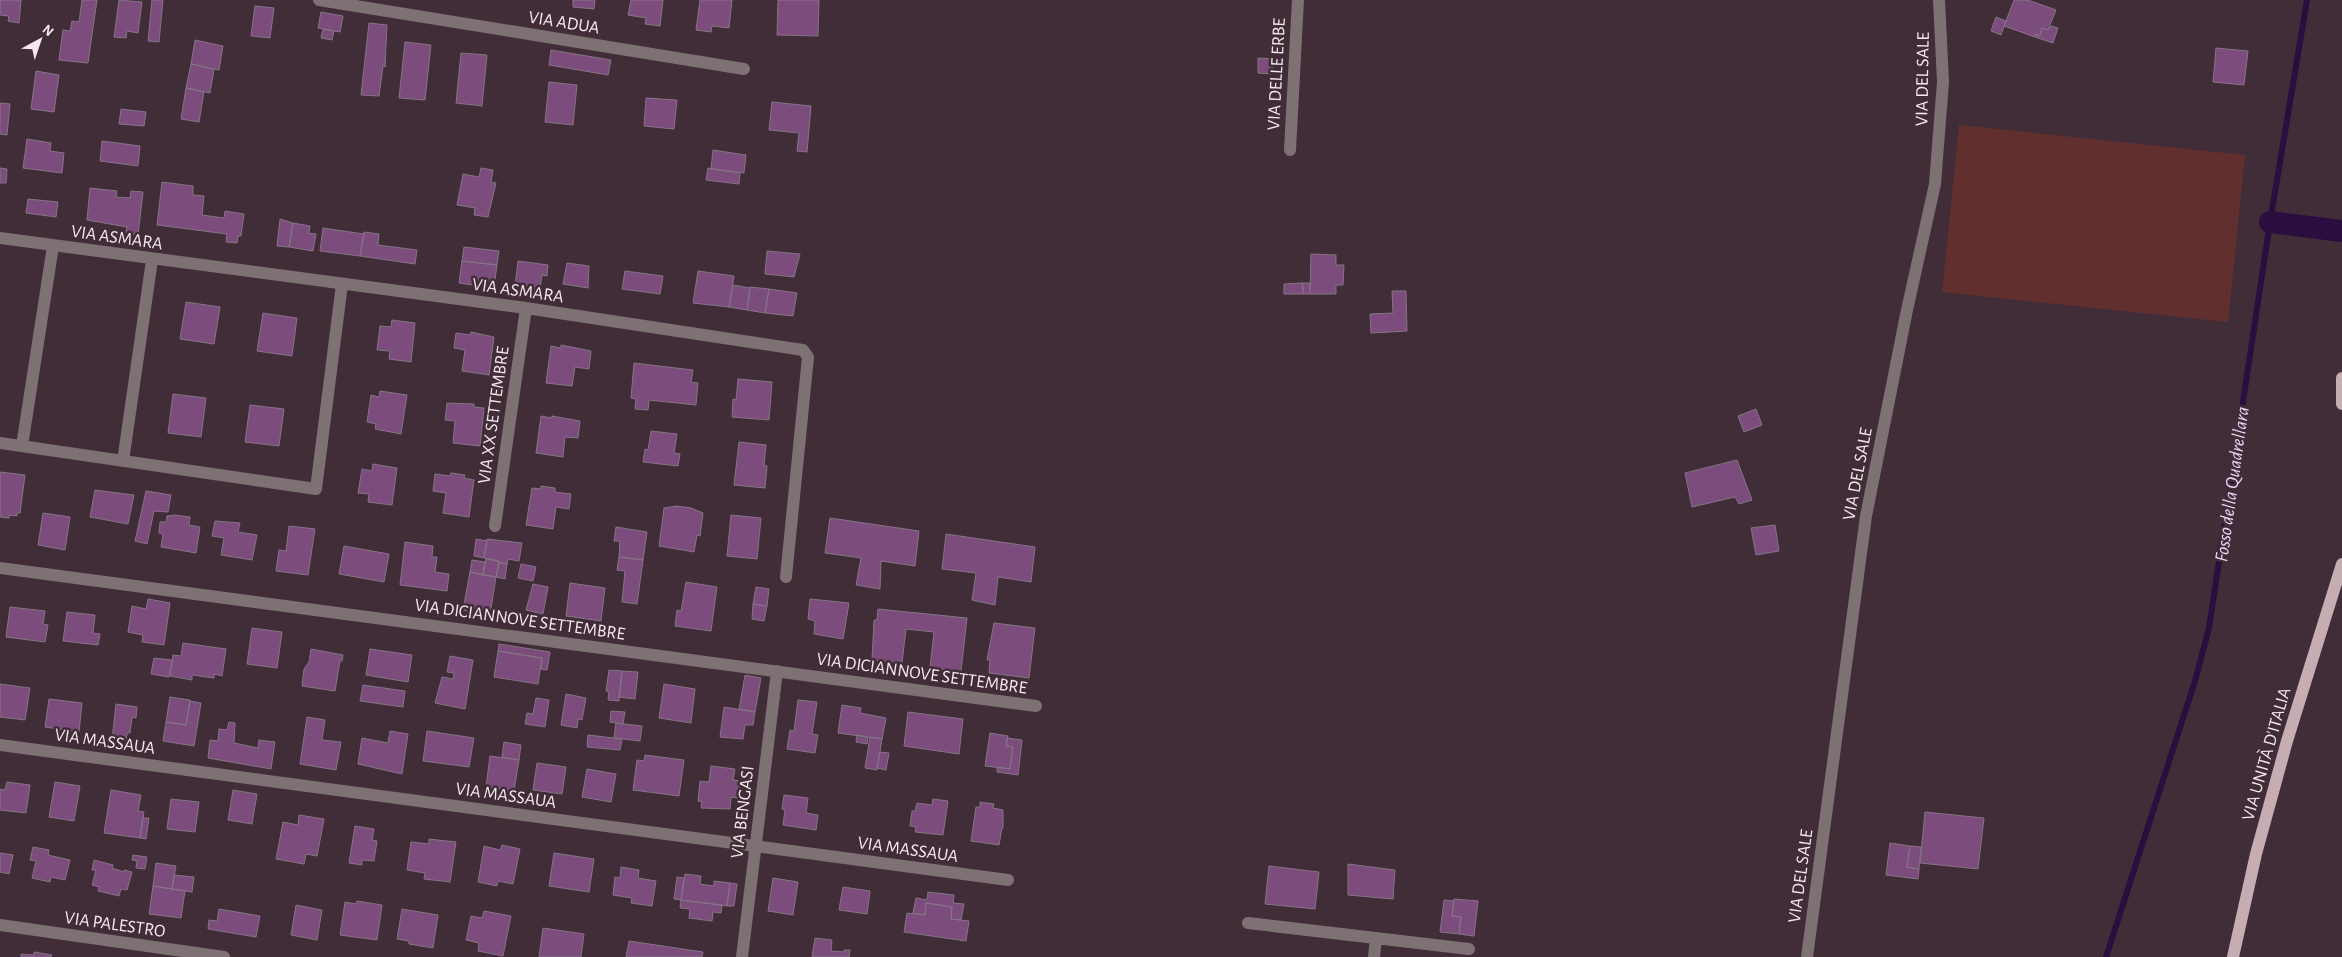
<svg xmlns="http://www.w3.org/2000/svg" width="2342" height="957" font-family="'Alegreya Sans',sans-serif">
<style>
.green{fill:#61302e}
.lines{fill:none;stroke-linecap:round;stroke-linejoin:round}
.stream{stroke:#2b0d40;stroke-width:6}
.canal{stroke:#2b0d40;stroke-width:22}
.building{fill:#7c4d7c;stroke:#857485}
.minor{stroke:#7d7174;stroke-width:12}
.major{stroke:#c5adb2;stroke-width:12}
.labels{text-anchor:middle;stroke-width:5;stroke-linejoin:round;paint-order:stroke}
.street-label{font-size:18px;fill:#f4e7ed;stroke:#412d38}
.water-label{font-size:19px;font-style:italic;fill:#e8d7f9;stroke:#412d38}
</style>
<rect width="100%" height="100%" fill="#412d38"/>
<path class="green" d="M1959,125L2245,155L2228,322L1942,292Z"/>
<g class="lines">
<path class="stream" d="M2106,957L2195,681L2209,628L2270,222L2307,0"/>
<path class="canal" d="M2270,222L2342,231"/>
</g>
<path class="building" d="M0,0H21L19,23L8,21L9,16L0,15Z
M82,0H97L88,63L59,60L63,30L70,31L72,21L79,22Z
M119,0L142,2L138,33L127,31L126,38L114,37Z
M152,0H163L159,42L148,41Z
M573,0H595L594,9L573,7Z
M631,0H663L660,26L645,24L646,18L628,15Z
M700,0H732L729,28L712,26L711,32L696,30Z
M778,0H819L818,36L777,35Z
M2014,0H2028L2056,10L2048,30L2042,28L2040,36L2036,34L2035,37L2004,26Z
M255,6L274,8L270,38L251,36Z
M321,12L343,16L340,32L318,28Z
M1996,17L2006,21L2001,35L1991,31Z
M369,23L387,25L385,67L383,66L379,96L361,95Z
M2051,26L2058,28L2053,43L2035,37L2036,34L2040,36L2042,28L2048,30Z
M323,29L334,31L332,40L321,38Z
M195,40L223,46L219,70L191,64Z
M405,42L431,45L425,100L399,98Z
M2216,48L2248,51L2244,85L2213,82Z
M551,50L611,60L608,75L549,65Z
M461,53L487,55L482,106L456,103Z
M1258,58L1273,59L1272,74L1258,73Z
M191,64L214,69L210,93L186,88Z
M36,71L59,75L54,112L31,109Z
M549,82L577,85L573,125L545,122Z
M186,88L204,92L199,122L181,119Z
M646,98L677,100L674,129L644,126Z
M772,102L811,106L807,152L797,151L799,133L769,130Z
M0,103L10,104L7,135L0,134Z
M121,109L146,112L144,126L119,124Z
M27,139L51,143L50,151L64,153L62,173L23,168Z
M102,141L140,146L138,166L100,161Z
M713,150L746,155L744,173L711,169Z
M0,168L7,169L6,183H0Z
M481,168L493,170L491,182L496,183L488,217L474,215L475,208L457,205L463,174L479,177Z
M708,168L740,173L739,184L706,180Z
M162,182L193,186V195L204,196L202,215L224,218L225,211L244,214L241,236H238L237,243L226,242L227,234L157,225Z
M90,188L117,191L116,197L130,198L131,191L143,192L138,235L126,233L127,227L87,220Z
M28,199L58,202L56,217L26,213Z
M280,219L293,223L289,247L277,246Z
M293,223L310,226L309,233L316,234L313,251L289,247Z
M323,228L364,234L360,256L320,251Z
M364,232L379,234L378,245L417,250L415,264L360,256Z
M464,247L499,251L497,265L462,261Z
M767,251L800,254L794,277L765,274Z
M1311,254L1336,255V265H1344L1343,285H1336V294H1310Z
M462,261L497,265L494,288L459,283Z
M518,261L548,265L547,276L542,275L540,289L515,286Z
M567,263L589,266L588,288L563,284Z
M625,271L663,276L660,294L622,289Z
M698,271L734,276L729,307L693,303Z
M1302,283L1304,294H1284V284Z
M1302,283H1310V294H1304Z
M733,285L750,288L747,310L729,307Z
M750,287L769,289L765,313L747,310Z
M769,289L797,293L793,316L765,313Z
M1392,291H1406L1407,331L1371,333L1370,314L1393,313Z
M186,302L220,307L214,344L180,339Z
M263,313L297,318L292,356L257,351Z
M392,320L415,323L411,362L389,359L390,351L377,350L380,326L391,327Z
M471,332L494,337L489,375L462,371L465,350L454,348L456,333L470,335Z
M561,345L591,351L589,369L575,367L572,386L546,383L551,346L561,348Z
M634,363L693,370L691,382L698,383L696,405L649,400L648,410L635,409L636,399L631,398Z
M738,379L772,382L769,420L732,417L733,399L736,400Z
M380,391L407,395L401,434L375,429L376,424L367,422L371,395L379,397Z
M173,394L206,398L201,437L168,433Z
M447,403L474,404V407L484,408L480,446L453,443L455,421L445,420Z
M250,405L284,409L279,446L245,442Z
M1756,409L1762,425L1744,432L1738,416Z
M541,416L552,418V416L580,421L578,438L565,437L563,457L536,453Z
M651,431L677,434L674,453L680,454L678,466L643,462L645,449L648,450Z
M739,442L766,445L764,465L767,466L765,488L734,485Z
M1737,460L1752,500L1739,504L1735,497L1692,507L1685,473Z
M373,464L397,468L392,505L368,502L369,494L358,493L362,469L372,471Z
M0,472L25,475L20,513H17V516L9,515V518L0,517Z
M451,473L465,475L464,478L474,480L469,517L443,513L446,493L433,491L435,474L450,476Z
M541,486L555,488V492L571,494L569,509L556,507L553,529L526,525L532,488L541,489Z
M95,490L134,495L128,524L90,517Z
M146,491L171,495L168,512L154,511L147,544L135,541Z
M677,506L691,508L703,513L700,536L697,535L694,552L659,546L664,508Z
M43,513L70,517L65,550L38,545Z
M175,515L190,517L189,525L200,527L196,553L161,547L163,534L159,533L160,522H166L167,516Z
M731,515L761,518L757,559L727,556Z
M830,518L919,531L915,566L881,561L880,589L856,585L861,558L825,553Z
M215,521L240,523L238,532L257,535L252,560L221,555L224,538L212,536Z
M1775,525L1779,551L1756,555L1751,528Z
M289,526L315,529L308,575L276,571L279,550L286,551Z
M616,527L647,532L643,560L619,557L620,541H614Z
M946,534L1035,547L1031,582L998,577L995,605L972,600L976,573L942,569Z
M476,539L487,541L484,558L474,556Z
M487,539L522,543L519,561L508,559L507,564L484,558Z
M405,542L433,546L432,557H437L435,572L449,574L447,591L400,585Z
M344,546L389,554L384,582L339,574Z
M619,557L643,560L637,604L622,602L625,571L617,570Z
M486,558L499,561L496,577L483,575Z
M472,560L485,562L483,575L470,572Z
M499,563L507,564L505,579L496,577Z
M521,564L536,567L533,581L518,578Z
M470,572L496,577L490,615L463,610Z
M686,582L717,587L711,631L675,626L677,610L681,611Z
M570,583L605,588L601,621L566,616Z
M533,584L548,587L543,614L526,610Z
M756,587L769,589L767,606L753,604Z
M148,599L170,603L164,645L142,642L143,635L128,632L132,606L146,609Z
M810,599L849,603L843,639L814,634L815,621L808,619Z
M753,604L767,606L764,621L752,619Z
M10,607L45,611L43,624L48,625L45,642L6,637Z
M878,609L967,618L961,671L930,668L934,632L906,629L902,663L872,660L874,620H877Z
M67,612L95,615L93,633L100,634L98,645L63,641Z
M994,623L1035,628L1029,678L989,673L990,660H987Z
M252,628L282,632L277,668L247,664Z
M183,643L226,649L222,676L214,674V678L192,675V680L170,676L173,655L181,656Z
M499,644L550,652L547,670L541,669L542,658L498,651Z
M311,649L343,655L342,661H340L335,691L302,686L304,669L309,662Z
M370,649L412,655L408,682L366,675Z
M498,651L542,658L538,684L494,677Z
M450,656L473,660L465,709L435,703L442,677L453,679L454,673L447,672Z
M154,658L172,660L169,677L151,674Z
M609,670L622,671L619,701L608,700L609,692L606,691Z
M622,671L638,672L635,699L619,697Z
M745,675L761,678L755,712L739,709Z
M0,684L30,688L25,720L0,717Z
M664,684L695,689L691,723L659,718Z
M363,685L405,691L403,707L360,701Z
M566,694L586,698L582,720L578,719L577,728L561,725Z
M170,697L190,700L186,725L166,722Z
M536,698L549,700L545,727L525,724L527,713L533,714Z
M49,699L82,703L79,732L45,727Z
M798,700L817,702L812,734L818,735L815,753L787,749L790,730L794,731Z
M190,701L201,703L194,746L163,741L166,722L186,725Z
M116,704L137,707L136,718L132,717L130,733H127L125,751L111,749Z
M842,705L861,708L860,713L886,718L882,739L838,733Z
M724,707L755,712L753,725H745L743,739L720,737Z
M611,711L625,712L623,724L610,722Z
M908,712L963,719L959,754L904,746Z
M307,717L325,720L322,740L341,742L336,770L300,764Z
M229,722L235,723L234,743L258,748L259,740L275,742L271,769L208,758L210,740L218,741L219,729L227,730Z
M616,723L642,726L640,741L614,738Z
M390,731L408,734L402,774L358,764L362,738L388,743Z
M427,731L474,738L469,767L423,761Z
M990,733L1008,736L1006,746L1013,747L1010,769L985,766Z
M588,735L622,739L620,750L587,747Z
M857,735L868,737L867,744L856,742Z
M870,737L882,739L877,770L865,768Z
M1007,738L1022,740L1018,775L997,772V767L1010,769L1013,747L1006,746Z
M504,742L521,745L519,760L502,757Z
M880,752L889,753L886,770L877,768Z
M645,755L684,760L679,796L633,790L637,760L644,761Z
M490,756L519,760L514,791L486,787Z
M537,763L566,767L562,794L533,790Z
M711,766L735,769L733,780L740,781L738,798L731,797L730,809L701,808L702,802L698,801L700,781L709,782Z
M587,769L616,774L611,802L582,797Z
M7,782L30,785L26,813L0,810V789L5,790Z
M55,782L80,786L74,821L49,817Z
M111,790L141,795L138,811L144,812L140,838L104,833Z
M233,790L257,794L252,824L228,820Z
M784,795L808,798L806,813L818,815L816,830L783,825L785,810L782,809Z
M171,799L199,802L195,832L167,829Z
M933,799L948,801L943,835L915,832L916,827L910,826L912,811H915L917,803L932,805Z
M980,802L994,804L993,808L1003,810V828H1002L999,845L971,841L976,807H980Z
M1925,812L1984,818L1978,869L1920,863Z
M299,815L324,819L317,856L306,854L304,864L276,859L283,822L298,825Z
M143,818H149L146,839L140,838Z
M355,826L374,829L372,840L377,841L374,861L362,860V865L349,863Z
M429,839L456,842L450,882L424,879L425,873L407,870L411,842L429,844Z
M1890,843L1910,846L1907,867L1919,869L1918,879L1886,875Z
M502,845L520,849L513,884L498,881L497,886L478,882L484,846L500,850Z
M1910,846L1921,847L1919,869L1907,867Z
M33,847L49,850L48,855L70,860L65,880L51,877L50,882L32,878L36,861L30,860Z
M0,853L13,855L9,874L0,872Z
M554,853L594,859L589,892L549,886Z
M133,855L147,857L145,869L136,868L137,861L132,860Z
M94,860L113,865L112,868L124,872V870L132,872L127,890L121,889L119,896L98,891L99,887L92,885L96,870H92Z
M156,863L176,866L172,889L153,886Z
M1348,864L1395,870L1393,899L1348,895Z
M1269,866L1319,872L1315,909L1265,904Z
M621,867L639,870L638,878L656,881L652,906L631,903L632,898L613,895L615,877L620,878Z
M685,874L701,876L700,884L714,886V881L730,883L727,906L681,900Z
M174,875L194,877L192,892L172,889Z
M677,877L684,878L681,900L674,899Z
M773,878L798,882L793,915L768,911Z
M730,883L737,884L734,906H727Z
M153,886L185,891L181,918L149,914Z
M843,887L870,891L867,914L839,910Z
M928,892L954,895L953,903L964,904L961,920L951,919L952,907L926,903L925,915L913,913L916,898L927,900Z
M1454,899L1478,901L1474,936L1459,934L1461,917L1452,916Z
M681,900L722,905L721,913L713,912L712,921L689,918L690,909L680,908Z
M1444,900L1454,901L1452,916L1461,917L1459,934L1440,932Z
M357,901L382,905L377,940L340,935L345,902L356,904Z
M926,903L952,907L951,919L969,921L966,941L904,932L907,913L925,915Z
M296,905L322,910L317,940L291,935Z
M219,909L260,916L256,937L208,929L209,920L217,921Z
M402,909L438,915L433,948L409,944V941L397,939Z
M484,911L511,916L503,956L478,951L479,943L466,940L471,916L482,918Z
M543,928L584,934L581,957H539Z
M815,938L832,940L831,951L844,952V950H850L849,957H812Z
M629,941L703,952L702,957H626Z
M34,952L52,955L51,957H21V954L34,955Z"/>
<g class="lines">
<path class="minor" d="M319,0L744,69
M1290,150L1298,0
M0,238L526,308L803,350L808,357L786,577
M0,443L316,489L342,284
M22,446L53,246
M123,461L152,260
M495,526L526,308
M0,568L1036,706
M0,745L1008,880
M1248,923L1469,949
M0,925L224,957
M742,957L777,671
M1374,957L1376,938
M1807,957L1866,516L1907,310L1935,184L1943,82L1939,0"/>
<path class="major" d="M2342,378V404
M2233,957L2256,854L2287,741L2342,564"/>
</g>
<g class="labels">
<g class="street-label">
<text transform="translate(564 22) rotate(9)" y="6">VIA ADUA</text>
<text transform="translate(1276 74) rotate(-87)" y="6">VIA DELLE ERBE</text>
<text transform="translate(1922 79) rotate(-89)" y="6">VIA DEL SALE</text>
<text transform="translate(117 237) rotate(8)" y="6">VIA ASMARA</text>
<text transform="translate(518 290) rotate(8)" y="6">VIA ASMARA</text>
<text transform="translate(493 415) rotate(-82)" y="6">VIA XX SETTEMBRE</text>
<text transform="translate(1857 474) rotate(-79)" y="6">VIA DEL SALE</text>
<text transform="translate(520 619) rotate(8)" y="6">VIA DICIANNOVE SETTEMBRE</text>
<text transform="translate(922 673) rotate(8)" y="6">VIA DICIANNOVE SETTEMBRE</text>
<text transform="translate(105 741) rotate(8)" y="6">VIA MASSAUA</text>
<text transform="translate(2266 754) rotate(-74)" y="6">VIA UNITÀ D'ITALIA</text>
<text transform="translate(506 795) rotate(8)" y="6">VIA MASSAUA</text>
<text transform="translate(742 812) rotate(-83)" y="6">VIA BENGASI</text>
<text transform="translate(908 849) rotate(8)" y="6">VIA MASSAUA</text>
<text transform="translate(1800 876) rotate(-82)" y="6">VIA DEL SALE</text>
<text transform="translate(115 924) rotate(8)" y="6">VIA PALESTRO</text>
</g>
<g class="water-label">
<text transform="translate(2231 484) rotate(-82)" y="7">Fosso della Quadrellara</text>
</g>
</g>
<g transform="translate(40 40) rotate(40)" stroke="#412d38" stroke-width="4" paint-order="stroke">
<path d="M0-4L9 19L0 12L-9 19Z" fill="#f4e7ed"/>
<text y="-8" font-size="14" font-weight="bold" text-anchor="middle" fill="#f4e7ed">N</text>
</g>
</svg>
